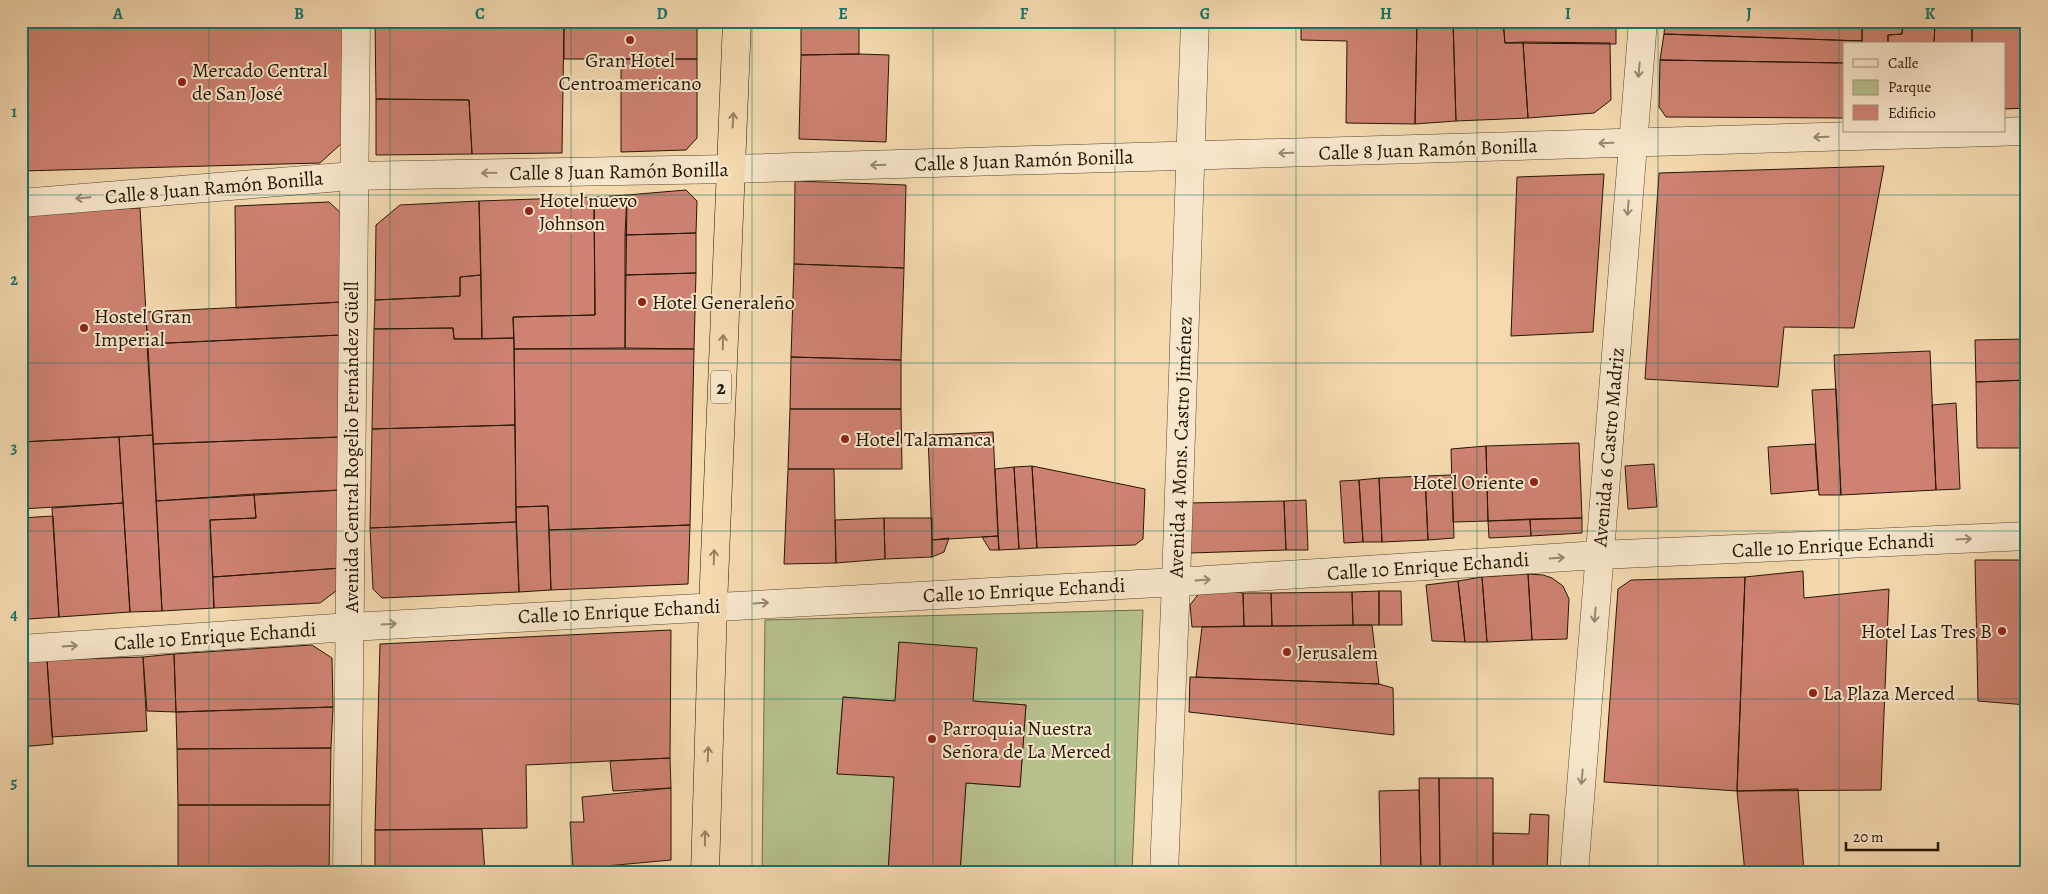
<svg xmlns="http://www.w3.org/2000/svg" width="2048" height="894" font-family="Alegreya,serif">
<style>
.green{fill:#b7c18e;stroke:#6d6c49}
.building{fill:#cf8272;stroke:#231604}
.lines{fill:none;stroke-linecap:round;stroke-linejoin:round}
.minor-casing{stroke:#58472f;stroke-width:29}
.highway-casing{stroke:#231604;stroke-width:29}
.minor{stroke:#f8e7cc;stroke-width:28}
.highway{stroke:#f5dab0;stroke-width:28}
.oneway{stroke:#988972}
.oneway2{stroke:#968263}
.grid{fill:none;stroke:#0f766e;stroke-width:1;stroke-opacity:0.55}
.poi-dot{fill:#8f2418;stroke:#f8e7cc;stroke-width:2}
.labels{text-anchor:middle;stroke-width:4;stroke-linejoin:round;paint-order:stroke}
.shield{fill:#f8e7cc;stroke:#635540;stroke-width:1}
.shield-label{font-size:19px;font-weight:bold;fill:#231604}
.poi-label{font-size:20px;fill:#231604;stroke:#f8e7cc;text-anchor:start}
.street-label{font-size:20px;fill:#231604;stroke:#f8e7cc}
.neatline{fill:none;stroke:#0f766e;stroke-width:2}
.grid-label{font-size:16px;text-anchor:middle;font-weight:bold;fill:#0f766e}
</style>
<rect width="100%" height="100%" fill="#f5dab0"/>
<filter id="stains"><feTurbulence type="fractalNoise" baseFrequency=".004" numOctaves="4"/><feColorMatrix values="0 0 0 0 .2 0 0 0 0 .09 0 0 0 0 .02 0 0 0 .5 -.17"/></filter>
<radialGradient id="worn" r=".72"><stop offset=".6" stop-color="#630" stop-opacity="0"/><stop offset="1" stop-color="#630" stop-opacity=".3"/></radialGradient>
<path class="green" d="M1143,610L1132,873H960L966,783L1020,787L1026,705L973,701L899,642L895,701L843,697L837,773L894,777L888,873H762L765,620Z"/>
<path class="building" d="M21,21H344L342,143L320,163L21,171Z
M375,21H564L562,153L472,154L469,100L376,99Z
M564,21H697V59H564Z
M801,21H859V54L801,55Z
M1301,21H1417L1415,124L1346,123L1347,41L1301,40Z
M1417,21H1453L1456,121L1415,124Z
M1453,21H1503L1505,43L1523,42L1528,118L1456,121Z
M1503,21H1616V44L1505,43Z
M1665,21H1862V41L1664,34Z
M1862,21H1903L1902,34L1888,35V44H1862Z
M1903,21H1935L1934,44H1888V35L1902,34Z
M1935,21H1972V44H1934Z
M1972,21H2026L2027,108L2004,109V44H1972Z
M1664,34L1862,41V44H1844V63L1660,60Z
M1523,42L1610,43L1611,100L1594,113L1528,118Z
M859,54L889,55L886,142L799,139L801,55Z
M621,59H697V138L686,150L621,152Z
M1660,60L1844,63V118L1666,117L1659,107Z
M376,99L469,100L472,154L376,155Z
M1884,166L1854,328L1784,327L1778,387L1645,379L1659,173Z
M1604,174L1593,332L1511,336L1517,177Z
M795,181L906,185L904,268L794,264Z
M686,190L697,201L696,233L625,235L627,195Z
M627,195L625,348L514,349L513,317L595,315L594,197Z
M594,197L595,315L513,317L514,338L482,339L479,201Z
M479,201L481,275L460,277V296L375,300L376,225L400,205Z
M329,202L342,214V302L236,308L235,206Z
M140,208L153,435L21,442V213Z
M696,233V273L625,275V235Z
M794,264L904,268L901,360L791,357Z
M696,273L694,349L625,348V275Z
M481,275L482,339H454L453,328L374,329L375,300L460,296V277Z
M342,302L341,335L147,344L146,312Z
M453,328L454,339L514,338L515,425L372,429L374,329Z
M341,335V437L153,444L147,344Z
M2027,339V380L1976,382L1975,340Z
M514,349H694L690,525L549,530L548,506L516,507Z
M1930,351L1936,490L1841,495L1834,355Z
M791,357L901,360V409H790Z
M2027,380V448H1977L1976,382Z
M1836,389L1841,495H1819L1812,390Z
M1956,403L1960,489L1936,490L1932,405Z
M790,409H901L902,469H788Z
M515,425L516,522L370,528L372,429Z
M993,432L998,536L932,540L928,435Z
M153,435L162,611L130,612L119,437Z
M119,437L123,503L21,509V442Z
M341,437V490L156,501L153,444Z
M1579,443L1582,518L1488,521L1486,446Z
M1815,444L1818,490L1771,494L1768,447Z
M1486,446L1488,521L1453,522L1451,449Z
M1654,464L1657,507L1628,509L1625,466Z
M1032,466L1037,548L1019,549L1014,467Z
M1032,466L1145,489L1143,539L1135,545L1037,548Z
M1014,467L1019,549L999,550L995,469Z
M788,469H834L836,563L784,564Z
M1452,475L1454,538L1428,540L1425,476Z
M1425,476L1428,540L1382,542L1379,478Z
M1379,478L1382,542H1363L1359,480Z
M1359,480L1363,542L1344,543L1340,481Z
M341,490V568L213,577L210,520L256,518L254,494Z
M254,494L256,518L210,520L214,608L162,611L156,501Z
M1306,500L1308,550H1286L1284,501Z
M1284,501L1286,550L1190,553L1189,503Z
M123,503L130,612L59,617L52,508Z
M548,506L551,590L519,592L516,507Z
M53,516L59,617L28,619L21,518Z
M21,518L28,619H21Z
M884,518L885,559L836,563L835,520Z
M884,518H932V557L885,559Z
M1582,518V533L1531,536L1530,519Z
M1530,519L1531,536L1489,538L1488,521Z
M516,522L519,592L382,598L373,589L370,528Z
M690,525L688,584L551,590L549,530Z
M998,536L999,550H990L982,537Z
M949,538L944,552L932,557V540Z
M1975,560H2027V705L1978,701Z
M341,568L340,588L320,603L214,608L213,577Z
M1803,571L1804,598L1889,589L1881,790L1737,791L1745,577Z
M1528,574L1532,640L1487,642L1482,577Z
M1528,574L1543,575L1552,578L1563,586L1569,599L1567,639L1532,640Z
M1482,577L1487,642H1465L1458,581Z
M1745,577L1737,791L1604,782L1618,589L1631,580Z
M1458,581L1465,642L1432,641L1426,585Z
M1203,588L1243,593L1244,626L1192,627L1190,605Z
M1379,591V625H1353L1352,592Z
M1379,591H1401L1402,625H1379Z
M1352,592L1353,625L1272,626L1271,593Z
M1243,593H1271L1272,626H1244Z
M1372,625L1379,684L1196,677L1202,627Z
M671,630L670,758L526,765L527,828L375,830L380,644Z
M899,642L977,648L973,701L1026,705L1020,787L966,783L960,873H888L894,777L837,774L843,697L895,701Z
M312,645L332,658L333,707L176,712L174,654Z
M174,654L176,712L147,711L143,657Z
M143,657L147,731L52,737L47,660Z
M21,660H47L53,744L21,747Z
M1190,677L1379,684L1393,688L1394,735L1189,712Z
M333,707L331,748L177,749L176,712Z
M21,747L24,856H21Z
M331,748L330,805H178L177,749Z
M670,758L671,788L613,791L610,761Z
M1419,778H1439L1440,873H1421Z
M1439,778H1493V873H1440Z
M671,788V860L573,869L570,822H584L582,797Z
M1798,789L1804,873H1745L1737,791Z
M1419,790L1421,873H1381L1379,791Z
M178,805H330L329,873H178Z
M1530,814L1549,815L1547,873H1493V833L1529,834Z
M482,829L485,873H375V830Z"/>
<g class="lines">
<g class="minor-casing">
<path id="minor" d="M21,203L353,176L730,169L2027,131
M21,649L350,627L1176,582L1599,555L2027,536
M347,873L356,21
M1164,873L1176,582L1195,21
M1574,873L1643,21"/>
</g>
<g class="highway-casing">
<path id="highway" d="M705,873L713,606L737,21"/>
</g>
<use href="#minor" class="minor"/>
<use href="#highway" class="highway"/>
</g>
<defs><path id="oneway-shaft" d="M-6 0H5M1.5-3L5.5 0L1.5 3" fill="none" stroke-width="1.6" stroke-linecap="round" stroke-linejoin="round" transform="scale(1.25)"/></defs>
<g class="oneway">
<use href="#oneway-shaft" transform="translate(1639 70) rotate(95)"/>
<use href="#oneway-shaft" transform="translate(1821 137) rotate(178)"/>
<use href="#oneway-shaft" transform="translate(1606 143) rotate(178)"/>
<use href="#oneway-shaft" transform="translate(1286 153) rotate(178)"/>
<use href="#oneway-shaft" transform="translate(878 165) rotate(178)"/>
<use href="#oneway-shaft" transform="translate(489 173) rotate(179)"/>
<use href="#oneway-shaft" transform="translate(83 198) rotate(175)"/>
<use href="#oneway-shaft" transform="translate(1628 208) rotate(95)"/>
<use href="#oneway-shaft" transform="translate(1964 539) rotate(-3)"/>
<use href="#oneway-shaft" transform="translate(1557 558) rotate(-4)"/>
<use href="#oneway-shaft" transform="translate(1203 580) rotate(-4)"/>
<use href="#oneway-shaft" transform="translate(761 603) rotate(-3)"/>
<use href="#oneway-shaft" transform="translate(1595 615) rotate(95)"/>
<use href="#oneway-shaft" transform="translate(389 624) rotate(-3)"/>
<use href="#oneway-shaft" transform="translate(70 646) rotate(-4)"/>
<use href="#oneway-shaft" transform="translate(1582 777) rotate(95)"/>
</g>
<g class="oneway2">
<use href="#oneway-shaft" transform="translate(733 120) rotate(-87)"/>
<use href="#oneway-shaft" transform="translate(723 342) rotate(-88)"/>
<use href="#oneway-shaft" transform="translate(714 557) rotate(-88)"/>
<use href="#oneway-shaft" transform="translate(708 754) rotate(-88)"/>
<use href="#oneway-shaft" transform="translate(705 838) rotate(-89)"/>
</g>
<path class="grid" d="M209,21V873M390,21V873M571,21V873M752,21V873M933,21V873M1115,21V873M1296,21V873M1477,21V873M1658,21V873M1839,21V873M21,195H2027M21,363H2027M21,531H2027M21,699H2027"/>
<g class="poi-dot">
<circle cx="630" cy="40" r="5"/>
<circle cx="182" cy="82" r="5"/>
<circle cx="529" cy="211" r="5"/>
<circle cx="642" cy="302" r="5"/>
<circle cx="84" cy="328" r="5"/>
<circle cx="845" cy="439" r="5"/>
<circle cx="1534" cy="482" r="5"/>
<circle cx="2002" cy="631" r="5"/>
<circle cx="1287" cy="652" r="5"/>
<circle cx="1813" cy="693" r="5"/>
<circle cx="932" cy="739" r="5"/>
</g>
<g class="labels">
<rect class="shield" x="711" y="370.5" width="20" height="33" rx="4"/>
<g class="shield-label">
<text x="721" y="394">2</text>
</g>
<g class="poi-label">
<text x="630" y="67" text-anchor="middle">Gran Hotel<tspan x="630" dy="23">Centroamericano</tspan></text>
<text x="192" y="77">Mercado Central<tspan x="192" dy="23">de San José</tspan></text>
<text x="539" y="207">Hotel nuevo<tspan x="539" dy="23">Johnson</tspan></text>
<text x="652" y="309">Hotel Generaleño</text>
<text x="94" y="323">Hostel Gran<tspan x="94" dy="23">Imperial</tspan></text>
<text x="855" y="446">Hotel Talamanca</text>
<text x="1524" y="489" text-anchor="end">Hotel Oriente</text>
<text x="1992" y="638" text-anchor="end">Hotel Las Tres B</text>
<text x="1297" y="659">Jerusalem</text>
<text x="1823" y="700">La Plaza Merced</text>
<text x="942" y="735">Parroquia Nuestra<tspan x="942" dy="23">Señora de La Merced</tspan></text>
</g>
<g class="street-label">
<text transform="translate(1428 149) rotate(-2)" y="7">Calle 8 Juan Ramón Bonilla</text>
<text transform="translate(1024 160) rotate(-2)" y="7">Calle 8 Juan Ramón Bonilla</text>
<text transform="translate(619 171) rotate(-1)" y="7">Calle 8 Juan Ramón Bonilla</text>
<text transform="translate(214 187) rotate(-5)" y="7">Calle 8 Juan Ramón Bonilla</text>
<text transform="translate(351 447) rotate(-90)" y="7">Avenida Central Rogelio Fernández Güell</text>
<text transform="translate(1180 447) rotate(-88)" y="7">Avenida 4 Mons. Castro Jiménez</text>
<text transform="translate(1608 447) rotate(-85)" y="7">Avenida 6 Castro Madriz</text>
<text transform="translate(1833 545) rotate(-3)" y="7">Calle 10 Enrique Echandi</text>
<text transform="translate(1428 566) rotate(-4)" y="7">Calle 10 Enrique Echandi</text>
<text transform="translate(1024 590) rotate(-3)" y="7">Calle 10 Enrique Echandi</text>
<text transform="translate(619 611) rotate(-3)" y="7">Calle 10 Enrique Echandi</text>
<text transform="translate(215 636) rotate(-4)" y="7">Calle 10 Enrique Echandi</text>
</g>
</g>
<rect width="2048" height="894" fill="none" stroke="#f5dab0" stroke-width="55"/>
<rect x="1843" y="42" width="162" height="90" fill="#f8e7cc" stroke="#a3937c"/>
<rect x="1853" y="59" width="25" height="8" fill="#f8e7cc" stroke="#a3937c"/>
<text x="1888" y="68" font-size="15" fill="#231604">Calle</text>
<rect x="1853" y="80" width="25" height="15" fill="#b7c18e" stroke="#a3937c"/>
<text x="1888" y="92" font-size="15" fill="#231604">Parque</text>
<rect x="1853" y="105" width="25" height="15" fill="#cf8272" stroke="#a3937c"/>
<text x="1888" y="118" font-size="15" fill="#231604">Edificio</text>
<path d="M1846 842v8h92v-8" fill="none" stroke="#231604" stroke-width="2.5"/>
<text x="1853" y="842" font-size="15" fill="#231604" stroke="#f8e7cc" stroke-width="4" paint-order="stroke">20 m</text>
<rect x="28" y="28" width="1992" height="838" class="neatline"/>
<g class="grid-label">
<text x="118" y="19">A</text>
<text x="299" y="19">B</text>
<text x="480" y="19">C</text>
<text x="662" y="19">D</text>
<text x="843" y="19">E</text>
<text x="1024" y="19">F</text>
<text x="1205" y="19">G</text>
<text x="1386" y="19">H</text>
<text x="1568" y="19">I</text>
<text x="1749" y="19">J</text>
<text x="1930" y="19">K</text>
<text x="14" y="117">1</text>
<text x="14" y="285">2</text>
<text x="14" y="453">3</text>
<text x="14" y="620">4</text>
<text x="14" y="788">5</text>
</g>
<rect width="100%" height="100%" filter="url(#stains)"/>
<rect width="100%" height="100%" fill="url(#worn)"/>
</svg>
